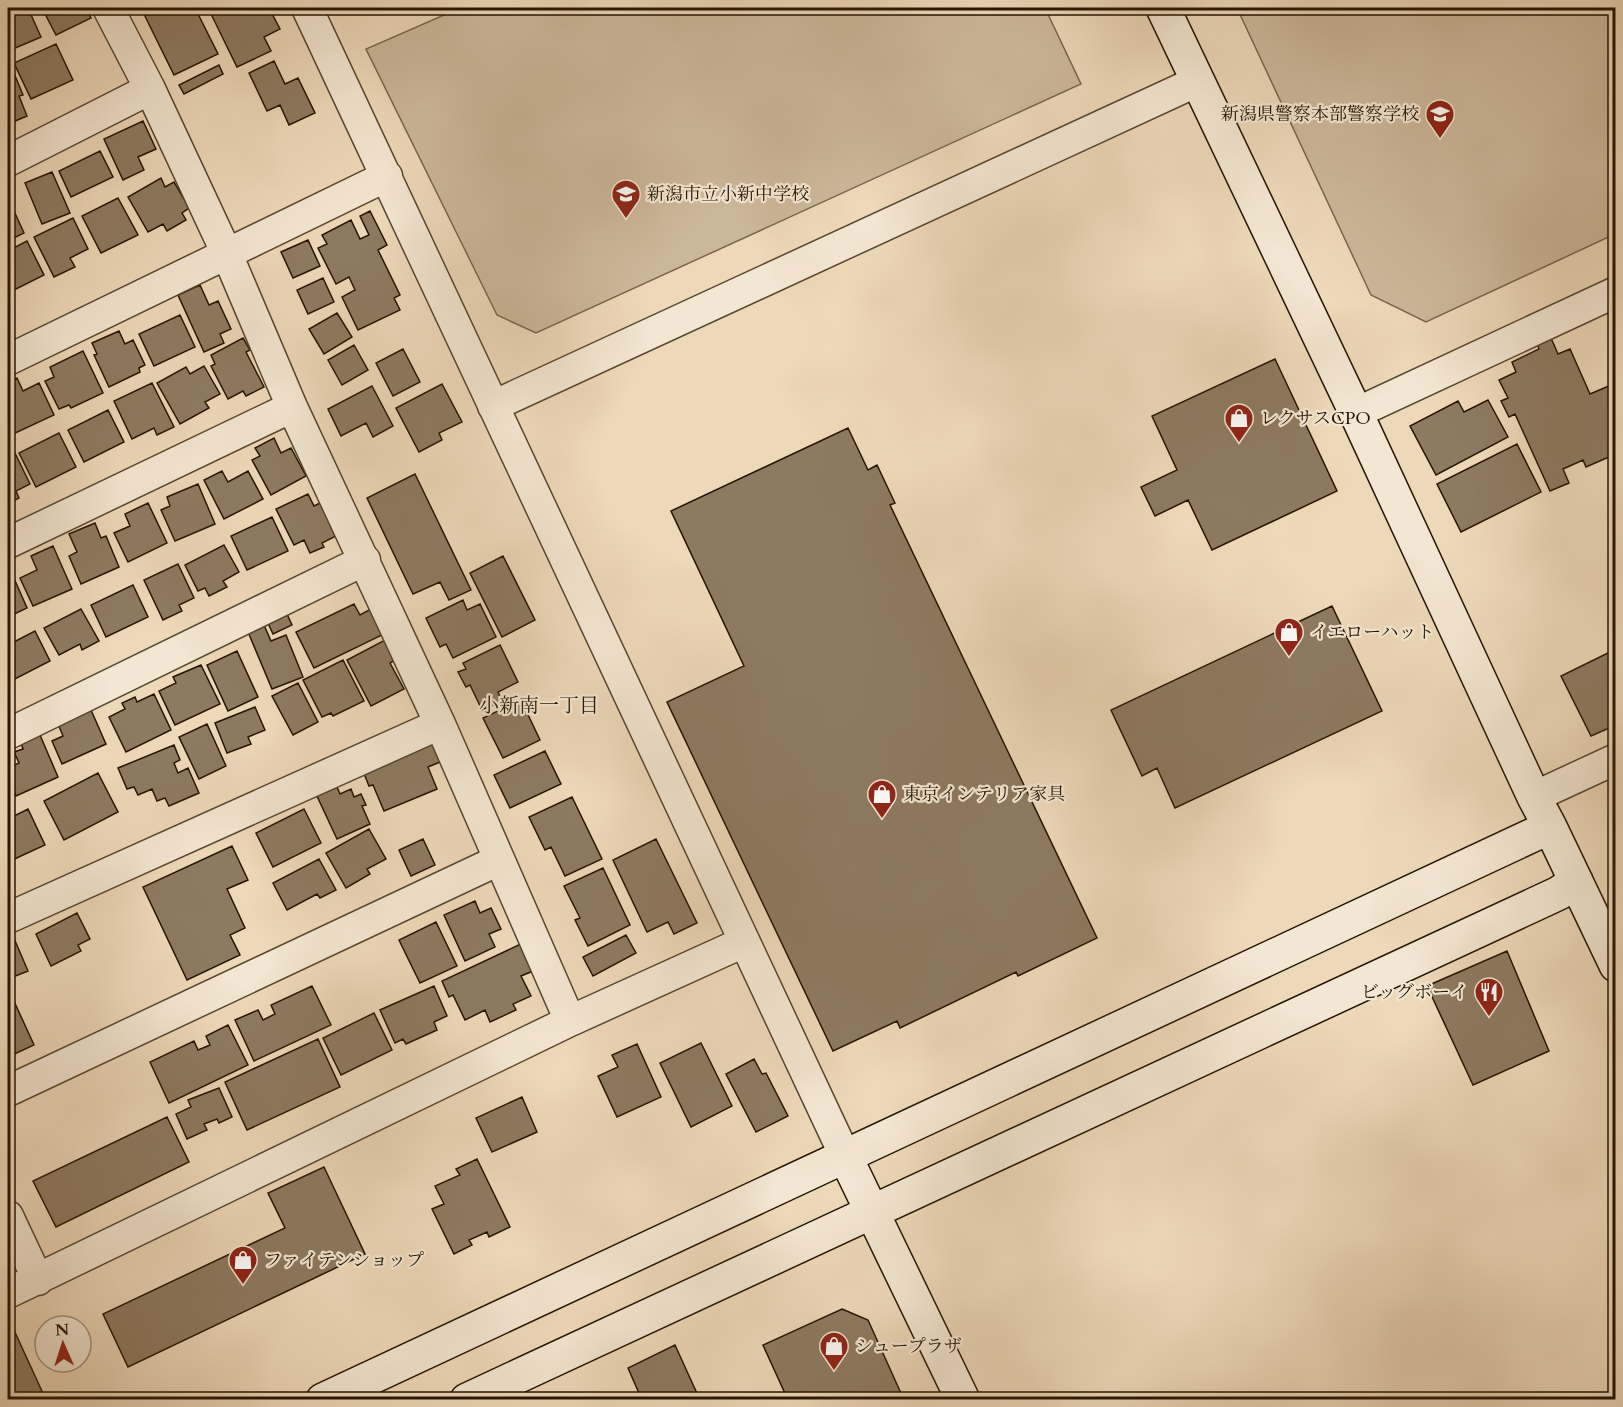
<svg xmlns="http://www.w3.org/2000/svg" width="1623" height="1407" font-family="Cardo,'Noto Serif JP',serif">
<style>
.green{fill:#cbb79a;stroke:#78664e;stroke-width:1.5}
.building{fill:#8d7a61;stroke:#241502;stroke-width:1.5}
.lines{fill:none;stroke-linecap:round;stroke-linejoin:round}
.street-casing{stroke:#564630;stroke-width:33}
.secondary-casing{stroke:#241502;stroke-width:36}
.street{stroke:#f3e6d2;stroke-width:30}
.secondary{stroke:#f3e6d2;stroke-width:33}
.labels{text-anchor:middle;stroke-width:4.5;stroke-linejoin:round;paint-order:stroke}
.poi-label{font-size:18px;fill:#241502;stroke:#f3e6d2;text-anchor:start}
.neighbourhood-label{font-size:20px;fill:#241502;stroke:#f3e6d2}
</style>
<rect width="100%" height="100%" fill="#edd8b9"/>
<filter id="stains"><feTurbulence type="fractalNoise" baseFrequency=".00333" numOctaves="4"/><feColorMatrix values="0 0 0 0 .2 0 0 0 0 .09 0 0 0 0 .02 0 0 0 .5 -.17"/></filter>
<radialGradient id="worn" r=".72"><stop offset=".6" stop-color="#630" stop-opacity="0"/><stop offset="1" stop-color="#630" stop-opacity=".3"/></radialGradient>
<path class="green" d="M460,8H1045L1081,84L536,333L497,315L366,49Z
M1237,8H1615V234L1426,322L1371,295Z"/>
<path class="building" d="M8,8H28L41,37L8,51Z
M42,8H86L91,18L56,35Z
M141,8H195L218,54L174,75Z
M220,8H269L280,29L264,37L271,51L237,67L210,12Z
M56,44L73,80L31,99L14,63Z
M274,61L285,84L298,78L315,113L289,125L280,105L267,111L249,73Z
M219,65L223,74L184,94L179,85Z
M11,66L23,95L19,96L27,116L8,124V67Z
M143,121L156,149L138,157L144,170L123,180L104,139Z
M100,151L113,177L71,197L59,171Z
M52,172L70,213L42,224L25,183Z
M161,178L165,187L174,182L189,208L182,213L186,220L167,231L163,224L148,232L128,197Z
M118,198L138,235L101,253L82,216Z
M9,200L24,233L8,241V201Z
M370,211L387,245L378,250L400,295L394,298L400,310L358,330L342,297L355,290L349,277L336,284L318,248L327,244L322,235L351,220L360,239L369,235L360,216Z
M73,218L88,249L70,258L75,267L54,277L34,237Z
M308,240L320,266L293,278L281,252Z
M27,241L44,275L8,293V251Z
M323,278L334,302L308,314L297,290Z
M200,285L209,305L218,301L231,329L220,334L224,343L204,352L178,295Z
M337,313L352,337L324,354L309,329Z
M180,315L195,347L154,366L139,334Z
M119,331L125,344L133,340L145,365L139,368L140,372L109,387L94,355L97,354L92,343Z
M243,338L250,350L246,352L264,387L246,396L243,391L228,399L211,366L215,364L211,355Z
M1551,338L1558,354L1570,349L1590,394L1616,383V454L1586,467L1583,460L1563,469L1569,483L1550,491L1515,414L1509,417L1501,401L1508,398L1499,380L1516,372L1512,362L1539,349L1537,344Z
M354,345L368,370L342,385L328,360Z
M403,349L420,382L393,396L376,363Z
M83,351L103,393L71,408L69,405L59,409L45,381L54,377L50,367Z
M1275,359L1337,491L1212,550L1188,500L1155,516L1141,487L1177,470L1152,416Z
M204,366L220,394L205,402L209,408L180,424L157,383L186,367L190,374Z
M17,378L23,391L39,383L54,415L11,435L8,428V383Z
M152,383L174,427L157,435L154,428L132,439L114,401Z
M442,384L462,422L439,433L442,440L419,452L396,408Z
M372,386L393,426L373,437L366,423L341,436L328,409Z
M1488,400L1508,437L1436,475L1410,426L1458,401L1464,412Z
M108,410L124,442L84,462L68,430Z
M848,428L868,470L877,465L895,503L890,505L1097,938L1018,976L1016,972L900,1028L897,1021L833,1051L667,702L744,666L671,511Z
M59,433L76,467L36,487L19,453Z
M274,438L281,453L291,448L306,476L271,495L252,460L260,456L255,448Z
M1517,444L1541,492L1461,532L1437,484Z
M14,451L30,484L16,491L19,498L8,504V455Z
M222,471L228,482L248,471L263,499L224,519L204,480Z
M415,474L471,590L449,600L440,582L413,594L367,498Z
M198,484L215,524L175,541L161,510L170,506L167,497Z
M308,494L314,506L322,502L338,535L322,543L324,547L310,553L304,540L294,545L276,509Z
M148,503L167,543L128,562L114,533L130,526L125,514Z
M272,517L288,551L247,570L231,536Z
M95,523L101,538L106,536L119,567L81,584L69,556L77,552L69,534Z
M224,545L239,572L223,581L227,587L209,596L205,588L198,591L185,565Z
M53,546L72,589L33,606L20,578L37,570L31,556Z
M503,556L535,620L502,637L470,573Z
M178,564L194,598L179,605L182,611L163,620L144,580Z
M9,567L27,608L8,617V568Z
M133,585L148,617L106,637L91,605Z
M463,600L467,610L480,604L496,637L453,658L446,644L440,647L426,618Z
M354,604L360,615L371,609L384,634L314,668L296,632Z
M1332,606L1382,711L1175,808L1157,768L1142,776L1111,710Z
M81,609L99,641L82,650L80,644L59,655L44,628Z
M287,614L292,625L273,634L268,623Z
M264,625L271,641L286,635L303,677L272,689L248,632Z
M35,631L50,661L11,681L8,674V645Z
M387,639L397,659L390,663L404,689L371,706L347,660Z
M500,645L518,682L498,692L502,701L482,710L470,685L466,687L458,672L466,669L463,663Z
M1616,649V725L1591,736L1561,676Z
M237,651L258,697L228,711L207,665Z
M343,660L364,701L333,716L331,713L322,717L303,680Z
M201,665L220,704L175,725L159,691L176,683L173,677Z
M298,683L318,722L293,735L272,696Z
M154,694L171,730L126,752L109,717L125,709L122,703L135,697L137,702Z
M521,700L540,740L503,758L483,718Z
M255,707L265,730L248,737L251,744L227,753L215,723Z
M91,710L106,744L62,764L52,741L63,736L58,724Z
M207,724L226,766L199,779L179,737Z
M40,735L58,777L16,796L8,776V768L19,763L14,752L23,749L21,743Z
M429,737L440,762L428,767L437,789L384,811L373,785L369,786L361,766Z
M174,745L180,760L174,763L178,773L188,768L199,793L169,806L165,798L157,801L152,789L138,795L134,787L127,789L118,768Z
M545,751L561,784L510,808L494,775Z
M98,773L118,812L64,840L44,801Z
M337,787L340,794L351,789L354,797L361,794L366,805L362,806L370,824L337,839L317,796Z
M572,797L602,859L565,876L551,847L545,850L529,817Z
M28,809L45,845L8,862V819Z
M304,809L321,843L273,867L256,833Z
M369,829L386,859L367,869L370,874L346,888L326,853Z
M423,839L435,865L411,876L399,850Z
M656,839L697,923L674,934L668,922L647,932L613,860Z
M232,846L248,880L227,889L245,928L230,935L240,955L187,980L143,887Z
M319,859L336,890L320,898L317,894L287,910L273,883Z
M603,868L630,925L588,946L575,920L580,918L564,886Z
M475,901L480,913L491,908L501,929L489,934L495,947L465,961L444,915Z
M77,913L90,939L78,945L81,951L51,966L36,934Z
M436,922L457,966L420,983L399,940Z
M626,935L636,953L593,976L583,957Z
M13,936L28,971L8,979V938Z
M525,942L538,969L521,976L531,996L513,1004L516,1010L490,1022L485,1010L465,1020L453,995L449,997L442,981Z
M1507,951L1549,1051L1473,1085L1427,986Z
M312,986L331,1025L254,1061L235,1020L258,1010L263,1020L275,1014L271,1005Z
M434,986L447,1016L434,1022L437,1030L406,1044L403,1039L395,1043L380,1010Z
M13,999L34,1045L8,1057V1002Z
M374,1013L392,1050L341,1075L323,1038Z
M228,1025L248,1065L169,1103L150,1062L194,1041L198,1050L210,1045L206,1036Z
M318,1039L340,1087L247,1130L225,1082Z
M701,1043L732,1106L691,1127L660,1063Z
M637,1044L661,1097L617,1117L598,1076L618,1067L612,1055Z
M754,1059L762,1074L766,1073L788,1116L756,1132L726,1074Z
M219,1088L232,1117L219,1123L217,1119L204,1124L207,1130L187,1139L176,1114L191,1107L188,1100Z
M522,1097L537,1132L492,1152L476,1118Z
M167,1117L189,1162L56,1227L33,1181Z
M477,1159L510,1227L489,1237L487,1232L469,1240L472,1245L454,1254L432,1209L444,1204L435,1186L460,1175L456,1169Z
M324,1167L365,1254L128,1367L103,1314L285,1228L268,1193Z
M842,1309L868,1320L904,1400H788L763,1345Z
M8,1317L46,1400H8Z
M675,1345L700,1400H642L628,1368Z"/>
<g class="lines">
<g class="street-casing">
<path id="street" d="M108,8L150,89L227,254L292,407L440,724L570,1021
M307,8L845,1156
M8,161L150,89
M8,360L387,176
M493,406L1198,81
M1356,413L1616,292
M8,543L292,407
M8,734L365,560
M1534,797L1616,759
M8,918L440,724
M8,1091L499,860
M8,1216L38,1280
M8,1293L570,1021L744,942"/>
</g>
<g class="secondary-casing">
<path id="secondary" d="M1163,8L1356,413L1534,797L1550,827L1616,965
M845,1156L963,1400
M323,1400L1550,827
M467,1400L1559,893L1576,881"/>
</g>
<use href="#street" class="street"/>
<use href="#secondary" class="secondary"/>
</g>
<defs>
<g id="school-pin" transform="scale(1.5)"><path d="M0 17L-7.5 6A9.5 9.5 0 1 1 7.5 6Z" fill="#8f2418" stroke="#f3e6d2"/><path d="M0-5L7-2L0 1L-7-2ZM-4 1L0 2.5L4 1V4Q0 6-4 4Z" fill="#fff"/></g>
<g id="shop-pin" transform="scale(1.5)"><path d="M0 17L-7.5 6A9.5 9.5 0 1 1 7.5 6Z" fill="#8f2418" stroke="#f3e6d2"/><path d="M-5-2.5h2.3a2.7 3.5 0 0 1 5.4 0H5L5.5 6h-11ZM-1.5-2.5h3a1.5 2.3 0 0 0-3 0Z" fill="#fff"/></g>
<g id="restaurant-pin" transform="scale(1.5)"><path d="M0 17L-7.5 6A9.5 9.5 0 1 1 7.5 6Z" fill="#8f2418" stroke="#f3e6d2"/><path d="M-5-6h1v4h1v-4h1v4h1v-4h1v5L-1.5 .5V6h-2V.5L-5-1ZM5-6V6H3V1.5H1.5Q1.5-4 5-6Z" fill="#fff"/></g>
</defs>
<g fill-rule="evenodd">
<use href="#school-pin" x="1440" y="114"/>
<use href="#school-pin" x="626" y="194"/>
<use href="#shop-pin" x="1239" y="418"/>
<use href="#shop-pin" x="1289" y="632"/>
<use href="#shop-pin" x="882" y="794"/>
<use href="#restaurant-pin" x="1489" y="992"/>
<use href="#shop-pin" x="243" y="1260"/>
<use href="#shop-pin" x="834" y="1346"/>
</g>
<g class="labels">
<g class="poi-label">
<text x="1419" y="120" text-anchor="end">新潟県警察本部警察学校</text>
<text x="647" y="200">新潟市立小新中学校</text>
<text x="1260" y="424">レクサスCPO</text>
<text x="1310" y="638">イエローハット</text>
<text x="903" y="800">東京インテリア家具</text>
<text x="1468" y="998" text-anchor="end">ビッグボーイ</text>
<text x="264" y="1266">ファイテンショップ</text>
<text x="855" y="1352">シュープラザ</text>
</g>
<g class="neighbourhood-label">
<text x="539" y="712">小新南一丁目</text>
</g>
</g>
<rect width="1623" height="1407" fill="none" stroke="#edd8b9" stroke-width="30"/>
<rect x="9" y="9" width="1605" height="1389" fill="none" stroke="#241502" stroke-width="3"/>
<rect x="15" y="15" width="1593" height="1377" fill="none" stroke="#241502" stroke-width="1.5"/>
<g transform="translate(63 1344) rotate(357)"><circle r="28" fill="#f3e6d2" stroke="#a0927f" stroke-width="1.5"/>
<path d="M0-4.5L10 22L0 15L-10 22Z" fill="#8f2418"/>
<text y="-9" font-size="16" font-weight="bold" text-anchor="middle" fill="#241502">N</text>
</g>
<rect width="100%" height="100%" filter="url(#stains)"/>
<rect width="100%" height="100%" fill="url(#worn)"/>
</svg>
